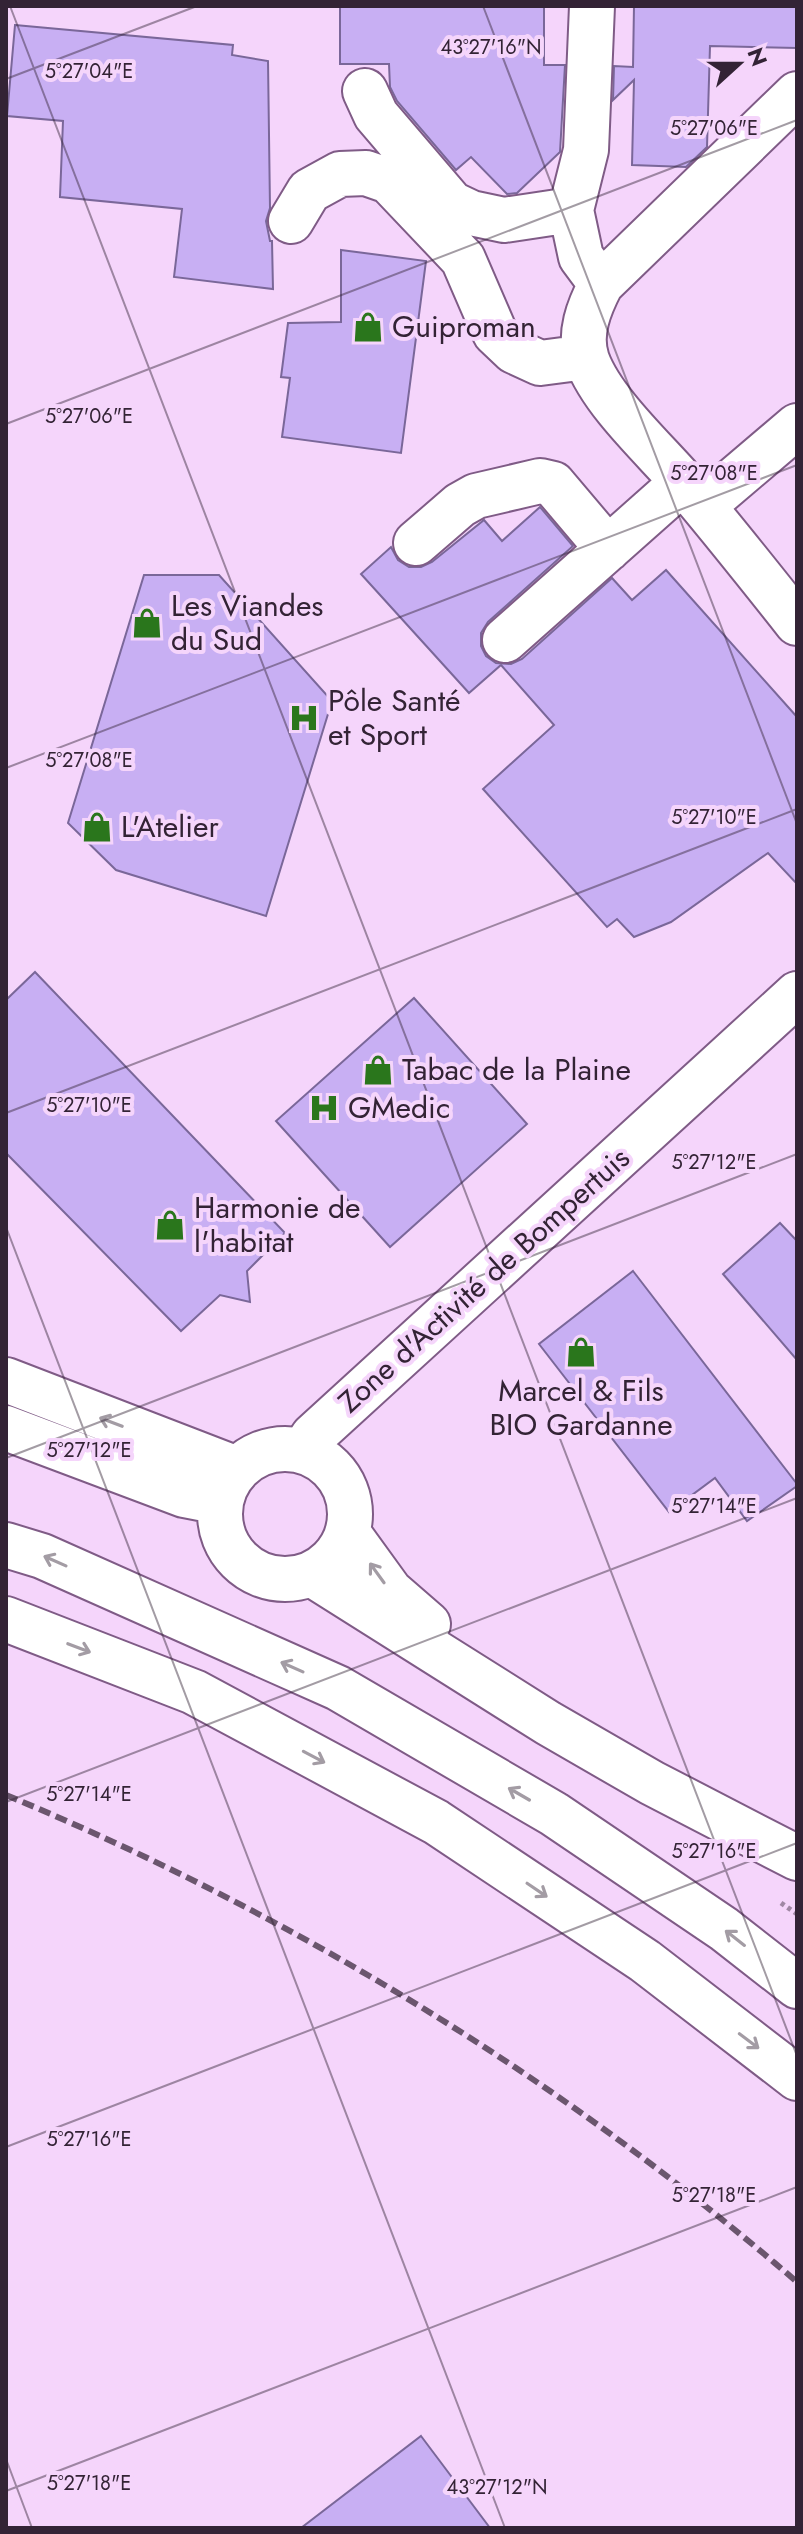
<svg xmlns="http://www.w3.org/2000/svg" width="803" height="2534" font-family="Jost,sans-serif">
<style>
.building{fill:#c8aff3;stroke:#7a6799;stroke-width:2}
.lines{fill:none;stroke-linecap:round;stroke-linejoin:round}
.minor-casing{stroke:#7f5b86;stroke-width:48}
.highway-casing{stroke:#7f5b86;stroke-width:48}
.path{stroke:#a087a4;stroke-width:5;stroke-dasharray:4 4;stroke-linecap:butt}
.minor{stroke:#fff;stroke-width:44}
.highway{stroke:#fff;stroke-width:44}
.rail{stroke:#6b566e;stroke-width:6;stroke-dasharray:12 6;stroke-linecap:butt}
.oneway{stroke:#a39ca4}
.ticks{fill:none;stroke:#332335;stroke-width:2;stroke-opacity:0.45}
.labels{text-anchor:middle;stroke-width:8;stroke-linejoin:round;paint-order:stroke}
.poi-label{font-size:30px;fill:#332335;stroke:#f5d5fb;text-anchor:start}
.street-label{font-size:30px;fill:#332335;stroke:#f5d5fb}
.ticks-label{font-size:20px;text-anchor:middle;fill:#332335;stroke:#f5d5fb;stroke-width:8;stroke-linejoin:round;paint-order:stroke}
</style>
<rect width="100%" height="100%" fill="#f5d5fb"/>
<path class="building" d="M340,6H544V65H565L560,152L517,193L507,194L471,157L456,170L397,101L390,87L389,64H340Z
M634,6H797V48L710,46L707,147L686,167L632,165L634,80L613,100L614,66L633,67Z
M15,25L233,45L232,55L268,61L270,208L266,221L270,241H272L273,289L174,277L182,209L60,197L63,121L7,116Z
M341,250L426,261L401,453L282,437L290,378L281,377L288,323L341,322Z
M540,507L573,546L488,622L481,633V646L486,656L496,663L511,664L522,659L612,578L632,600L666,570L797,717V884L768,853L671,922L634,937L617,919L607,927L483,789L554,725L501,665L469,693L361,574L391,547L398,560L409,567H421L432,562L484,520L502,541Z
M144,575H219L332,701L266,916L116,870L68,823Z
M35,972L285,1233L247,1271L250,1302L220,1295L181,1331L6,1153V1000Z
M414,998L527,1124L390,1247L276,1121Z
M780,1223L797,1241V1360L723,1274Z
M633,1271L797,1484V1486L747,1521L715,1478L669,1512L539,1344Z
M421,2436L490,2528H301Z"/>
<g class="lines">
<g class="minor-casing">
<path id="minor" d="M592,6L586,150L571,210L581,257L601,284
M365,91L376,115L452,204L471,213L504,220L571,210
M797,94L601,284C589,307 578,334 587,360C602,401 652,447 681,480C721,527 759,575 797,623
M291,221L309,191L340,174L366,173L389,181L463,259L495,333L514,351L540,363L586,357
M703,506L797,426
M416,543L460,505L476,496L540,481L553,484L608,549
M505,640L683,482
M6,1380L237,1469
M6,1428L184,1495L220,1502
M220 1514a65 65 0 1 1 130 0a65 65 0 1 1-130 0Z
M303,1451L313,1436L797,994
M348,1533L390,1591L428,1624
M313,1575L548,1723L652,1783L797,1858"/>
</g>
<g class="highway-casing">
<path id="highway" d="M6,1545L42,1556L338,1688L554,1814L724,1929L797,1986
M6,1619L194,1692L436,1822L645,1961L797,2078"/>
</g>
<path class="path" d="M781,1903L797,1914"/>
<use href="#minor" class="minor"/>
<use href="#highway" class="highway"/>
<path class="rail" d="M6,1795C293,1914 562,2079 797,2282"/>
</g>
<defs><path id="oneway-shaft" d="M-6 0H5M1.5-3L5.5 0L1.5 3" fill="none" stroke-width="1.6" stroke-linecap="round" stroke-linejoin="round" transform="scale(2)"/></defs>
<g class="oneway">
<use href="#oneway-shaft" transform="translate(111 1422) rotate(-159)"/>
<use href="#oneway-shaft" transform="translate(55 1561) rotate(-156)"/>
<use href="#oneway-shaft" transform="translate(377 1573) rotate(-126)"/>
<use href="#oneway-shaft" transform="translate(79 1648) rotate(21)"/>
<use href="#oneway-shaft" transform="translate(292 1667) rotate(-156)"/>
<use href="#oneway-shaft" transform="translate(314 1757) rotate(28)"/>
<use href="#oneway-shaft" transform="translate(519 1794) rotate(-150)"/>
<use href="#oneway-shaft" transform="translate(537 1890) rotate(34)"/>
<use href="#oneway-shaft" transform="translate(735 1938) rotate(-142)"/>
<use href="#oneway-shaft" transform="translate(749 2041) rotate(37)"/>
</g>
<path class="ticks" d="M10,6L797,2056M483,6L797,824M6,79L197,6M6,424L797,120M6,768L797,465M6,1113L797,809M6,1227L505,2528M6,1458L797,1154M6,1802L797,1498M6,2147L797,1843M6,2459L32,2528M6,2491L797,2187"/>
<defs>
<g id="shop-bare" transform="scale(2.4)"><path d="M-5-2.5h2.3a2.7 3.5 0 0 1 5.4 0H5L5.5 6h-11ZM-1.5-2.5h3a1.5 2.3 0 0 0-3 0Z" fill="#2a761c" stroke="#f5d5fb" stroke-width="2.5" paint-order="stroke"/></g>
<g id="hospital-bare" transform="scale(2.4)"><path d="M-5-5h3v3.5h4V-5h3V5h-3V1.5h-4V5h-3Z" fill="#2a761c" stroke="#f5d5fb" stroke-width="2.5" paint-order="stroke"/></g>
</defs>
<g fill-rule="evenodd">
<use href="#shop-bare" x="368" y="327"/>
<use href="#shop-bare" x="147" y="623"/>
<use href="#hospital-bare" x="304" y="718"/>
<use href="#shop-bare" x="97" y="827"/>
<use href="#shop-bare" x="378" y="1070"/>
<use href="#hospital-bare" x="324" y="1108"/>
<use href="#shop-bare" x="170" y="1225"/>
<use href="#shop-bare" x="581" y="1352"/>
</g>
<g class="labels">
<g class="poi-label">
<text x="392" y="337">Guiproman</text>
<text x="171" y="616">Les Viandes<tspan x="171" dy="34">du Sud</tspan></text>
<text x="328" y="711">Pôle Santé<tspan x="328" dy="34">et Sport</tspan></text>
<text x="121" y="837">L'Atelier</text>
<text x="402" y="1080">Tabac de la Plaine</text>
<text x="348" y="1118">GMedic</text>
<text x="194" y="1218">Harmonie de<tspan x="194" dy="34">l'habitat</tspan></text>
<text x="581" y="1401" text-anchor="middle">Marcel &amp; Fils<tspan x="581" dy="34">BIO Gardanne</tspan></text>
</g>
<g class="street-label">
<text transform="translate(484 1280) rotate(-42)" y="10">Zone d'Activité de Bompertuis</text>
</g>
</g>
<g class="ticks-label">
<text x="491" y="54">43°27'16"N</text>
<text x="89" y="78">5°27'04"E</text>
<text x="714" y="135">5°27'06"E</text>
<text x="89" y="423">5°27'06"E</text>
<text x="714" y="480">5°27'08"E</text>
<text x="89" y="767">5°27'08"E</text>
<text x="714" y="824">5°27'10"E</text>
<text x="89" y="1112">5°27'10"E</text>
<text x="714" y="1169">5°27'12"E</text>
<text x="89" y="1457">5°27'12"E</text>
<text x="714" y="1513">5°27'14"E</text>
<text x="89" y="1801">5°27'14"E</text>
<text x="714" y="1858">5°27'16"E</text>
<text x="89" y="2146">5°27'16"E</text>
<text x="714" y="2202">5°27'18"E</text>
<text x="89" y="2490">5°27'18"E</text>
<text x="497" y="2494">43°27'12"N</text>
</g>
<rect width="803" height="2534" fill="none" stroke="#332335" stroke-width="16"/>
<g transform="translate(739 64) rotate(69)" stroke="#f5d5fb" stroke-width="6" paint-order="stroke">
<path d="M0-6L14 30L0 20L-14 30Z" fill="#332335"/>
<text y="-12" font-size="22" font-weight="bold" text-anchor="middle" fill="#332335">N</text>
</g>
</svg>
